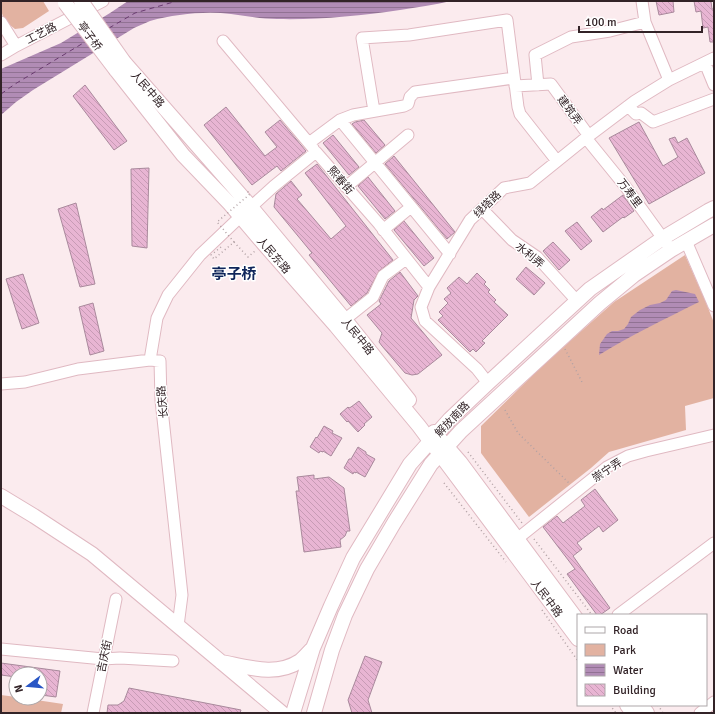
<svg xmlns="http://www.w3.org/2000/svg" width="715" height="714" font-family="Signika,'Noto Sans SC',sans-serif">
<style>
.green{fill:#e2b2a1}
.water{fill:url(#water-rules)}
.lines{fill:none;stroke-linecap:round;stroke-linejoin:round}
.ferry{stroke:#6a3b70;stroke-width:1;stroke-dasharray:5 4;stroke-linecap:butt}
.building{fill:url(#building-back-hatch);stroke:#a9899c}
.minor-casing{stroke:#e0b9c2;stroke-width:13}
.major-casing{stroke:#e0b9c2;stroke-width:16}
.path{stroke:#b1a1a4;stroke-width:1.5;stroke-dasharray:1 3;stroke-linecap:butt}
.minor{stroke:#fff;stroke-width:11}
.major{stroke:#fff;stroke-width:14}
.major-bridge-casing{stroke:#e0b9c2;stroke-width:16;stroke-linecap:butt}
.path-bridge{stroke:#b1a1a4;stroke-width:1.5;stroke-dasharray:1 3;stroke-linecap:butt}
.major-bridge{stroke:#fff;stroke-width:14}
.labels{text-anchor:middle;stroke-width:3;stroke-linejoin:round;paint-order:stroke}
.street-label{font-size:11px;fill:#322327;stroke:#fff}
.district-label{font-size:15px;font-weight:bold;fill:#0f255a;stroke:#fff}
</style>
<defs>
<pattern id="water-rules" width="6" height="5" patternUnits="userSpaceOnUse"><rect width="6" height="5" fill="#b18cb5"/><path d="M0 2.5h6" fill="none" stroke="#917293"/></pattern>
<pattern id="building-back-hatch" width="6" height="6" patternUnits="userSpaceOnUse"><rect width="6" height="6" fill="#e8b5d3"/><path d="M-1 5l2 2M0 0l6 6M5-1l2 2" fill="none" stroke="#c79bb5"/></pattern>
</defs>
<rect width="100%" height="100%" fill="#fbebee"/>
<path class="green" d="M1,1H43L49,11L23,28L15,29C3,20 1,16 1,1Z
M685,255L705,300L714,323V398L685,406L686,430L609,452L591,468L529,517L481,453V426L542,366L614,302Z
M1,695L16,697V698H23L63,704L61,713H1Z"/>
<path class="water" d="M128,1H451C434,5 417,7 400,10C359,16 318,20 277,19C261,19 246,16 231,14C205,11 176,14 150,21C145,23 139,26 134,28L33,90L16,102L1,115V69L61,43L110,13Z
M676,290L695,294L699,302C665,319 631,335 599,355L600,344L607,334L612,331H618L624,329L628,324L631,317L640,310L650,305L660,303L666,300L672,291Z"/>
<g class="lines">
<path class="ferry" d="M109,28L135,13L177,1
M1,94L15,84L85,42"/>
</g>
<path class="building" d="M656,1H673L674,12L659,15Z
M694,1H711L712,9H714V42H710L708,27L703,28L701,11L696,12Z
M85,85L127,141L114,150L73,96Z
M226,107L265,156L277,147L265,132L280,120L306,151L281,171L277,166L252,185L204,125Z
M364,120L385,145L376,153L352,124L355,122Z
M639,122L663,166L678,157L669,139L675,137L678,143L687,138L705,173L649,204L609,138Z
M333,135L359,167L349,175L323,143Z
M394,156L455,232L447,239L385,164Z
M317,164L393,260L379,271L367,293L351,306L309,255L312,253L274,207L276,194L291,181L302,195L297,199L331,239L346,226L305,173Z
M149,168L147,248L132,246L131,169Z
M368,177L395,211L385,219L358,186Z
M623,195L634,211L624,218L623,217L603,232L591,217L602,208L603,210Z
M76,203L95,284L80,287L58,209Z
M404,221L434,258L424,266L394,230Z
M577,222L592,241L581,250L565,231Z
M553,242L570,260L559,270L543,251Z
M526,267L545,283L534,295L516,279Z
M400,272L418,296L414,300L411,318L442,355L418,374L412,375L405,373L382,346L379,342L382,333L367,315L381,304L379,301L389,281Z
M477,273L486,282L484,284L490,290L488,292L496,300L494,302L508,315L482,341L485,343L476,352L473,349L470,352L438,320L443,316L439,312L448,303L444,299L451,293L447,288L459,277L467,284Z
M23,274L39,323L22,329L6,279Z
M93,303L104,351L90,355L79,307Z
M359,401L372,417L364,424L365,425L358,432L348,421L347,422L340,414L348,407L349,408L351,407Z
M324,426L333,431L332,433L342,438L331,456L323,451V452L320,451L319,453L310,447L316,437L317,438Z
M358,447L366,452V454L375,459L365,477L356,472V473L354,472L353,474L344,468L349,459H351Z
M314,475V479L329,477L344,488L350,531H347L345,536L340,540L341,547L304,552L296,491H299L297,477Z
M595,489L618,520L603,532L599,526L577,543L582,549L573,556L610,608L600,615H597L567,574L575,569L543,527L557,516L563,523L585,506L581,500Z
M365,656L382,662L368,700L372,713H352L348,700Z
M1,663L60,671L56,697L41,695L43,681H40V674H16V677L1,675Z
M129,688L241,710L240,713H107L108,705H118L124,701Z"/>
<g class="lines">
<g class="minor-casing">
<path id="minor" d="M642,1L645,22L669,80
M1,22L16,46
M223,41L313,148
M1,55L16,46L103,1
M705,63L714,85
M538,85L535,55L571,37L610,31L645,22
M515,86L551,84L589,136
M628,106L636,114L641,113L653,122L714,99
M374,111L362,38L409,35L507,20L518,107L520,114L557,161
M340,120L450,254
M586,138L625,186L667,244
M309,143L340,120L353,115L404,106L408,104L410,97L415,92L514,78
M346,187L408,135
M482,209L512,240L537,257L577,301
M383,230L411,207
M686,241L714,306
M338,325L373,297L383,276L406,259
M150,360L157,318L168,295L200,255L240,217L274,186L316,152L379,224L429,287
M488,383L477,369L425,321L421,307L429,287L470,220L504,188L530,183L582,141L635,101L669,80L714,58
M1,384L25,382L78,369L150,360L160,361L161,400L182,595L178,626
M517,539L607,467L628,456L646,451L714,435
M618,615L714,543
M1,649L103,659L120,658L173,661
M93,713L116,599
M700,713L714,702"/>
</g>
<g class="major-casing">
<path id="major" d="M124,62L251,207L350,326L409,400
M116,70L183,155L230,204L264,244L336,326L419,426L578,639
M434,432L460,462L578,621
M1,496L34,516L92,554L282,713
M221,662C248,667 276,677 300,661C304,658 308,653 311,650
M627,705L633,713
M641,705L647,713
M293,713L313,648L331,606L353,558L410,464L450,419L488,383L590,289L663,238L708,211L714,208
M314,713L332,650L345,615L367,569L394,523L431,464L461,431L600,303L634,275L671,250L714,225"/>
</g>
<path class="path" d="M234,242L248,257L255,251
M565,349L582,382
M505,410L518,433L570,484
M468,452L522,523
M444,483L506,562
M534,539L592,615
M542,610L578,661
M610,705L616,713
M658,705L663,713"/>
<use href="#minor" class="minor"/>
<use href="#major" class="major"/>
<g class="major-bridge-casing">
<path id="major-bridge" d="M81,1L124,62
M65,3L116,70"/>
</g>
<path class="path-bridge" d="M221,247L211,255L214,259L234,242L217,222L250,194L246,190"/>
<use href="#major-bridge" class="major-bridge"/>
</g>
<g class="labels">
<g class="street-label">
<text transform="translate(41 33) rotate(-27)" y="4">工艺路</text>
<text transform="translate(90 36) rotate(53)" y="4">亭子桥</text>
<text transform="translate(148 89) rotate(49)" y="4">人民中路</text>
<text transform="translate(570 110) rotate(54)" y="4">建筑弄</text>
<text transform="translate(341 180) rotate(49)" y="4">熙春街</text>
<text transform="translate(630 193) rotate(53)" y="4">万寿里</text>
<text transform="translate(487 204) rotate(-44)" y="4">绿塔路</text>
<text transform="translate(274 255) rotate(49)" y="4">人民东路</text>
<text transform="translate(530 255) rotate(40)" y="4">水利弄</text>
<text transform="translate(358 336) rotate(51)" y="4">人民中路</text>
<text transform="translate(162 402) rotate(-95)" y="4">长庆路</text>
<text transform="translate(452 419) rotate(-46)" y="4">解放南路</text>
<text transform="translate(607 470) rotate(-33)" y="4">崇宁弄</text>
<text transform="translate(547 598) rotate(53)" y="4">人民中路</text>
<text transform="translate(104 656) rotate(-78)" y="4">吉庆街</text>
</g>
<g class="district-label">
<text x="234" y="279">亭子桥</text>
</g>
</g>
<rect width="715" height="714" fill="none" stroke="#322327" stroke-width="4"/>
<rect x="577" y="614" width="130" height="92" fill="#ffffff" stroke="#ada7a9"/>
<rect x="585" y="627" width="20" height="6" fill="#ffffff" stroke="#ada7a9"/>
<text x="613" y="634" font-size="12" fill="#322327">Road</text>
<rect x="585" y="644" width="20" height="12" fill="#e2b2a1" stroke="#ada7a9"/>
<text x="613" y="654" font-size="12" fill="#322327">Park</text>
<rect x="585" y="664" width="20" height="12" fill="url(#water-rules)" stroke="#ada7a9"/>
<text x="613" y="674" font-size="12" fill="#322327">Water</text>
<rect x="585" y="684" width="20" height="12" fill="url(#building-back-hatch)" stroke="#ada7a9"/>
<text x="613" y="694" font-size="12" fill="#322327">Building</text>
<g transform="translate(28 686) rotate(254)"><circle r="19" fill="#ffffff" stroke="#ada7a9"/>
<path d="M0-3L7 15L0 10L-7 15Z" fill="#2956c5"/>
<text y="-6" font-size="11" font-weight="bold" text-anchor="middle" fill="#322327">N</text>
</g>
<path d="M579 26v6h123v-6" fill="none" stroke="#322327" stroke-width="2"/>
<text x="585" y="26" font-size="12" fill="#322327" stroke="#ffffff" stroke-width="3" paint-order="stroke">100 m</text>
</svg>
